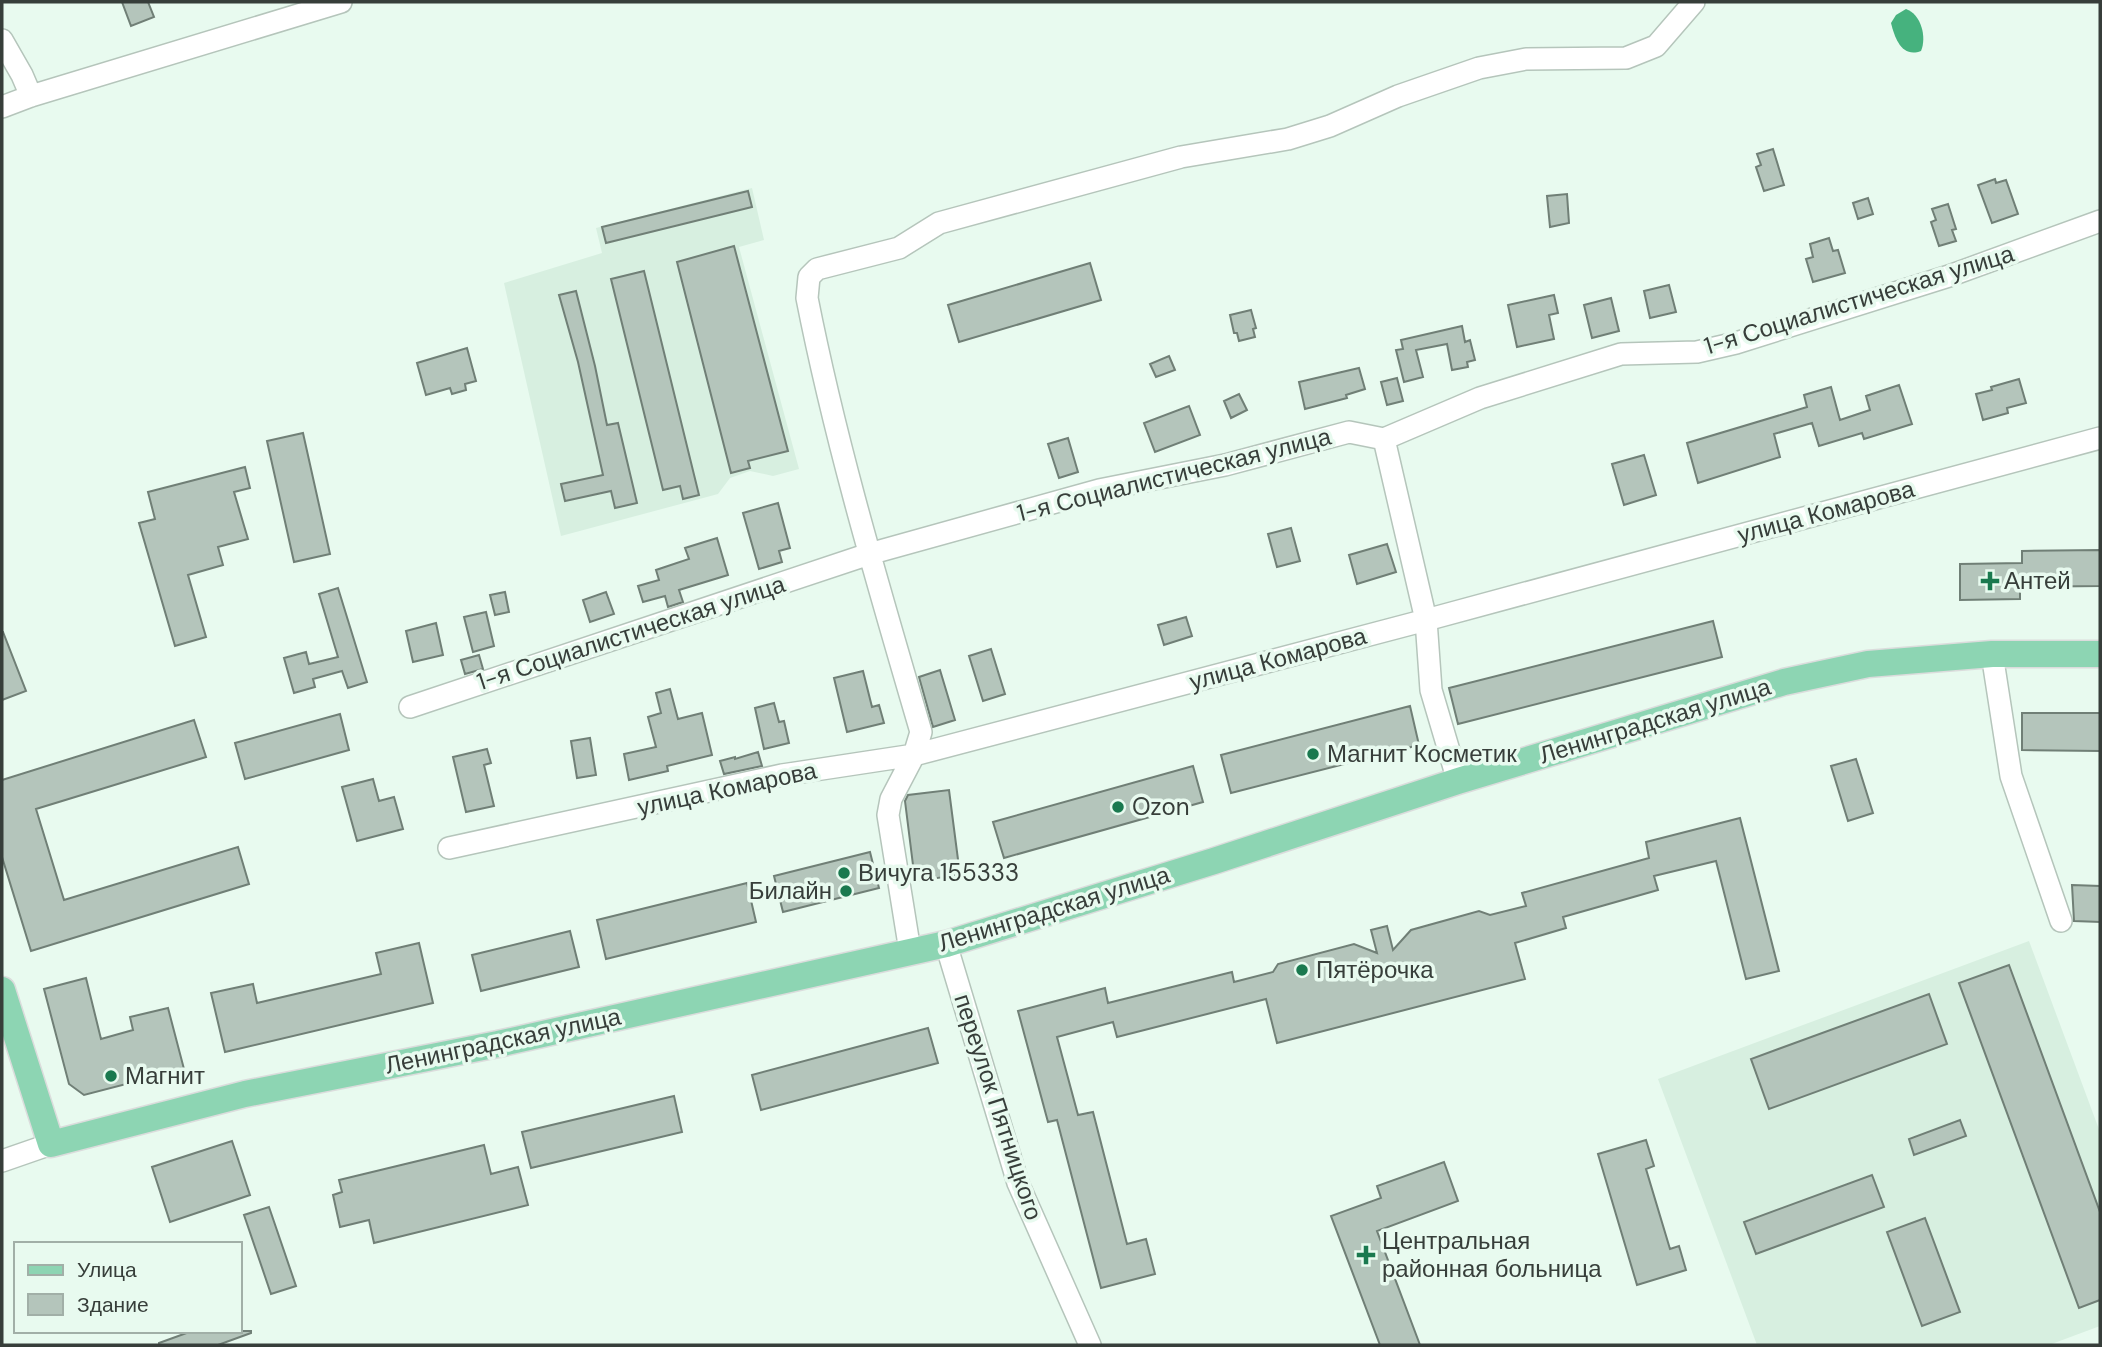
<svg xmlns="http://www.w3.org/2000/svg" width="2102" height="1347" font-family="'DM Sans',sans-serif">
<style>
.built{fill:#d7efe0}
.water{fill:#46b27e}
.building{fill:#b4c5bb;stroke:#707f76;stroke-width:2}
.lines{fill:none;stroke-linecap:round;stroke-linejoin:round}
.minor-casing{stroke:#b5c5bb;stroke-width:24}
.major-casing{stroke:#dbdcdc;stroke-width:29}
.minor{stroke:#fff;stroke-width:21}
.major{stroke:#8dd5b3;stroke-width:26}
.poi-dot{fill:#1a794f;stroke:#e8faef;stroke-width:2.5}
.labels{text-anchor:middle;stroke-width:7;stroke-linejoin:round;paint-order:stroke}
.street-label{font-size:24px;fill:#373e3a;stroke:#e8faef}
.poi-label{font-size:24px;fill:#373e3a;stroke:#e8faef;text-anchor:start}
</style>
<rect width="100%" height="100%" fill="#e8faef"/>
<path class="built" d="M752,188L764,240L739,247L799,469L773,476L750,471L730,478L718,494L561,536L504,283L602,253L596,228Z
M2029,941L2100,1132V1326L2049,1345H1757L1658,1079Z"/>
<path class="water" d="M1906,9C1921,14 1927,37 1921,51C1902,58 1895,39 1891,23L1896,15Z"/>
<path class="building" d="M122,2H148L154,17L131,26Z
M1773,149L1784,185L1764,191L1756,167L1761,165L1757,154Z
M1995,179L1996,183L2006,180L2018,214L1992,223L1978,185Z
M748,191L752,207L606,243L602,227Z
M1567,194L1569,223L1550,227L1547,196Z
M1868,198L1873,214L1858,219L1853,203Z
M1948,204L1956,229L1952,230L1956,241L1939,246L1931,222L1936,220L1932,209Z
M1829,238L1833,251L1838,250L1845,273L1813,282L1806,259L1813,257L1810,244Z
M734,246L788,451L748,461L750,468L731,473L677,262Z
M1090,263L1101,300L959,342L948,305Z
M644,271L699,495L683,499L680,486L663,490L611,279Z
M1669,285L1676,312L1650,318L1644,291Z
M576,291L595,366L607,425L618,423L637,503L615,508L611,491L565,501L561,484L603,475L578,362L559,295Z
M1554,295L1558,313L1549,315L1554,339L1517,347L1508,305Z
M1611,298L1619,331L1592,338L1584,305Z
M1251,310L1256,328L1253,329L1255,337L1239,341L1237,333H1234L1230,315Z
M1462,326L1465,342L1470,340L1475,360L1467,362L1468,367L1452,370L1447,344L1416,350L1423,377L1404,382L1396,350L1403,349L1401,340Z
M467,348L476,381L465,384L466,390L452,394L450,388L426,395L417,363Z
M1169,356L1175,370L1156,377L1150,364Z
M1359,368L1365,389L1346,395L1347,398L1305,409L1299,382Z
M1397,378L1403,401L1387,405L1381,382Z
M2019,379L2026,403L2007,408L2008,413L1983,420L1976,394L1992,390L1991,387Z
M1899,385L1912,424L1864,439L1862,433L1819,446L1812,423L1774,434L1780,457L1698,483L1687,443L1807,407L1804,395L1831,387L1840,420L1870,410L1866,396Z
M1239,394L1247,410L1231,418L1224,401Z
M1189,406L1200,435L1155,452L1144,423Z
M303,433L330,554L294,562L267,441Z
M1068,438L1078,472L1059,478L1048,444Z
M1644,455L1656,495L1624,505L1612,464Z
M245,467L250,488L234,492L248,539L218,547L223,565L188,575L206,637L175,646L139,523L155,519L148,492Z
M778,503L790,548L779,551L782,562L759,569L743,513Z
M1291,528L1300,561L1277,567L1268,534Z
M717,538L728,575L679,590L683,602L668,607L665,596L643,602L638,586L659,580L656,570L689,559L685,548Z
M1387,544L1396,572L1357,584L1349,555Z
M2100,550V586L2020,587V599L1960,600V564L2022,563V551Z
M338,588L367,682L348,688L342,671L313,679L315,687L294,693L284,658L306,652L309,664L338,657L319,594Z
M505,592L509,612L495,615L490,595Z
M606,592L614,614L590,622L583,600Z
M486,612L494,646L473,652L464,617Z
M1186,617L1192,636L1164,645L1158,625Z
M1713,621L1722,657L1458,724L1449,688Z
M436,623L443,655L413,662L406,631Z
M2,632H3L26,691L2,700Z
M991,649L1005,694L983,701L969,656Z
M479,655L483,669L465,674L461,660Z
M940,670L955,720L933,727L919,677Z
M863,671L872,707L879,705L884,723L847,732L834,678Z
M670,689L678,719L702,713L712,755L667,766L668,771L629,780L624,754L656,747L648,717L661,713L656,693Z
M774,703L779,722L784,721L789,743L764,749L755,708Z
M1410,706L1419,745L1231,793L1221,755Z
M2022,713H2100V751L2022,750Z
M340,714L349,750L245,779L235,743Z
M194,720L206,757L36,809L64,900L238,847L249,884L31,951L2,857V780Z
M590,738L596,775L577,778L571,741Z
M487,749L491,763L484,765L494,806L466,812L453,757Z
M758,752L762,766L724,774L720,761L735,757V759Z
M1856,759L1873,813L1848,821L1831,766Z
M1193,766L1203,802L1004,858L993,822Z
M373,779L379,801L394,797L403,829L357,841L342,787Z
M949,790L960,875L915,881L905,801L908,795Z
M1740,818L1779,971L1746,979L1716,861L1654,876L1658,890L1563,917L1566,928L1515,943L1525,979L1277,1043L1266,999L1117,1037L1113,1022L1057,1037L1078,1115L1093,1112L1127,1244L1146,1239L1155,1274L1101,1288L1057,1120L1048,1122L1018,1011L1105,988L1108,1003L1232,972L1234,982L1273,972L1278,964L1354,944L1377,953L1371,930L1387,926L1393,950L1411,930L1479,911L1490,915L1526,906L1522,893L1649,858L1646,842Z
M870,852L879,888L783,912L774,876Z
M747,883L756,922L606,959L597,920Z
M2072,885L2100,886V922L2074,921Z
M570,931L579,967L481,991L472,955Z
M419,943L433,1003L225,1052L211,993L253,984L257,1003L381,974L376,953Z
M2009,965L2100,1212V1300L2079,1308L1959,983Z
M86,978L101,1039L133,1030L130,1017L168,1008L184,1069L84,1095L69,1084L44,989Z
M1929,994L1947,1044L1769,1109L1751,1059Z
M928,1028L938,1063L761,1110L752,1075Z
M674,1096L682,1132L531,1168L522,1132Z
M1960,1120L1966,1136L1914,1155L1909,1139Z
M1646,1140L1654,1166L1646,1169L1670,1249L1679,1246L1686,1270L1637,1285L1598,1154Z
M232,1141L250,1195L170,1222L152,1167Z
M484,1145L491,1174L518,1167L528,1205L374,1243L369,1220L340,1227L333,1195L342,1192L339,1180Z
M1444,1162L1458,1201L1377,1231L1420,1345H1380L1331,1216L1381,1198L1377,1186Z
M1872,1175L1884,1207L1756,1254L1744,1222Z
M269,1207L296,1286L271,1294L244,1215Z
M1925,1218L1960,1312L1922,1326L1887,1232Z
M192,1331H251V1333L218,1345H159V1343Z"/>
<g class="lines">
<g class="minor-casing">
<path id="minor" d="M2,40L22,75L31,96
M2,107L31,96L341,2
M1384,439L1426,620L1431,690L1458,781
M1992,654L2011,776L2061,921
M410,707L869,554L1099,490L1225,465L1349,432L1384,439L1480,398L1621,354L1697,352L1736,343L1949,276L2100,221
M449,848L782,775L914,755L1426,620L2100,438
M946,944L1018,1183L1090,1345
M910,951L888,815L891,799L914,755L921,732C879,588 836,445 807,298L809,277L817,269L899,248L939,223L1181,157L1288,139L1330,126L1398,96L1479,68L1526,59L1626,58L1656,46L1694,2
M2,1161L51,1144"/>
</g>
<g class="major-casing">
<path id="major" d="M2,990L51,1144L245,1094L498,1044L946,944L1214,861L1458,781L1784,682L1868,664L1992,654H2100"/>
</g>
<use href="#minor" class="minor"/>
<use href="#major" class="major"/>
</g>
<g class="poi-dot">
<path d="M1986.5 570.5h7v7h7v7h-7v7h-7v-7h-7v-7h7z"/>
<circle cx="1313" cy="754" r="7"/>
<circle cx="1118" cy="807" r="7"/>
<circle cx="844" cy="873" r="7"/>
<circle cx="846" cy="891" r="7"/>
<circle cx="1302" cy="970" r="7"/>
<circle cx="111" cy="1076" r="7"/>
<path d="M1362.5 1244.5h7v7h7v7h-7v7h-7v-7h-7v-7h7z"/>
</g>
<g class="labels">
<g class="street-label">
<text transform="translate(1859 300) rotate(-17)" y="8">1-я Социалистическая улица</text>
<text transform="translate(1174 475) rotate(-14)" y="8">1-я Социалистическая улица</text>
<text transform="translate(1826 512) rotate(-15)" y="8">улица Комарова</text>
<text transform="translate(631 633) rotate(-18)" y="8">1-я Социалистическая улица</text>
<text transform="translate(1278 659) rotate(-15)" y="8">улица Комарова</text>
<text transform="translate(1655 721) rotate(-17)" y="8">Ленинградская улица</text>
<text transform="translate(727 789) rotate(-12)" y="8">улица Комарова</text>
<text transform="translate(1054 909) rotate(-17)" y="8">Ленинградская улица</text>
<text transform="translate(503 1041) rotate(-12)" y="8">Ленинградская улица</text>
<text transform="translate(998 1107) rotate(72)" y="8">переулок Пятницкого</text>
</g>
<g class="poi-label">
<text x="2004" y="589">Антей</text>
<text x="1327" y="762">Магнит Косметик</text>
<text x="1132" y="815">Ozon</text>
<text x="858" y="881">Вичуга 155333</text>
<text x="832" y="899" text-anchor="end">Билайн</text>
<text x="1316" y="978">Пятёрочка</text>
<text x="125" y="1084">Магнит</text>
<text x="1382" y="1249">Центральная<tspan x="1382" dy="28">районная больница</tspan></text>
</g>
</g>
<rect width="2102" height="1347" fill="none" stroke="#373e3a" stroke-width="7"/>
<rect x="14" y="1242" width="228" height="91" fill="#e8faef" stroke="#a1afa7" stroke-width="2"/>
<rect x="28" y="1265" width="35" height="10" fill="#8dd5b3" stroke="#a1afa7" stroke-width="2"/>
<text x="77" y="1277" font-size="21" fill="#373e3a">Улица</text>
<rect x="28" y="1294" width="35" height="21" fill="#b4c5bb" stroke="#a1afa7" stroke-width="2"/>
<text x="77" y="1312" font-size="21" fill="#373e3a">Здание</text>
</svg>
